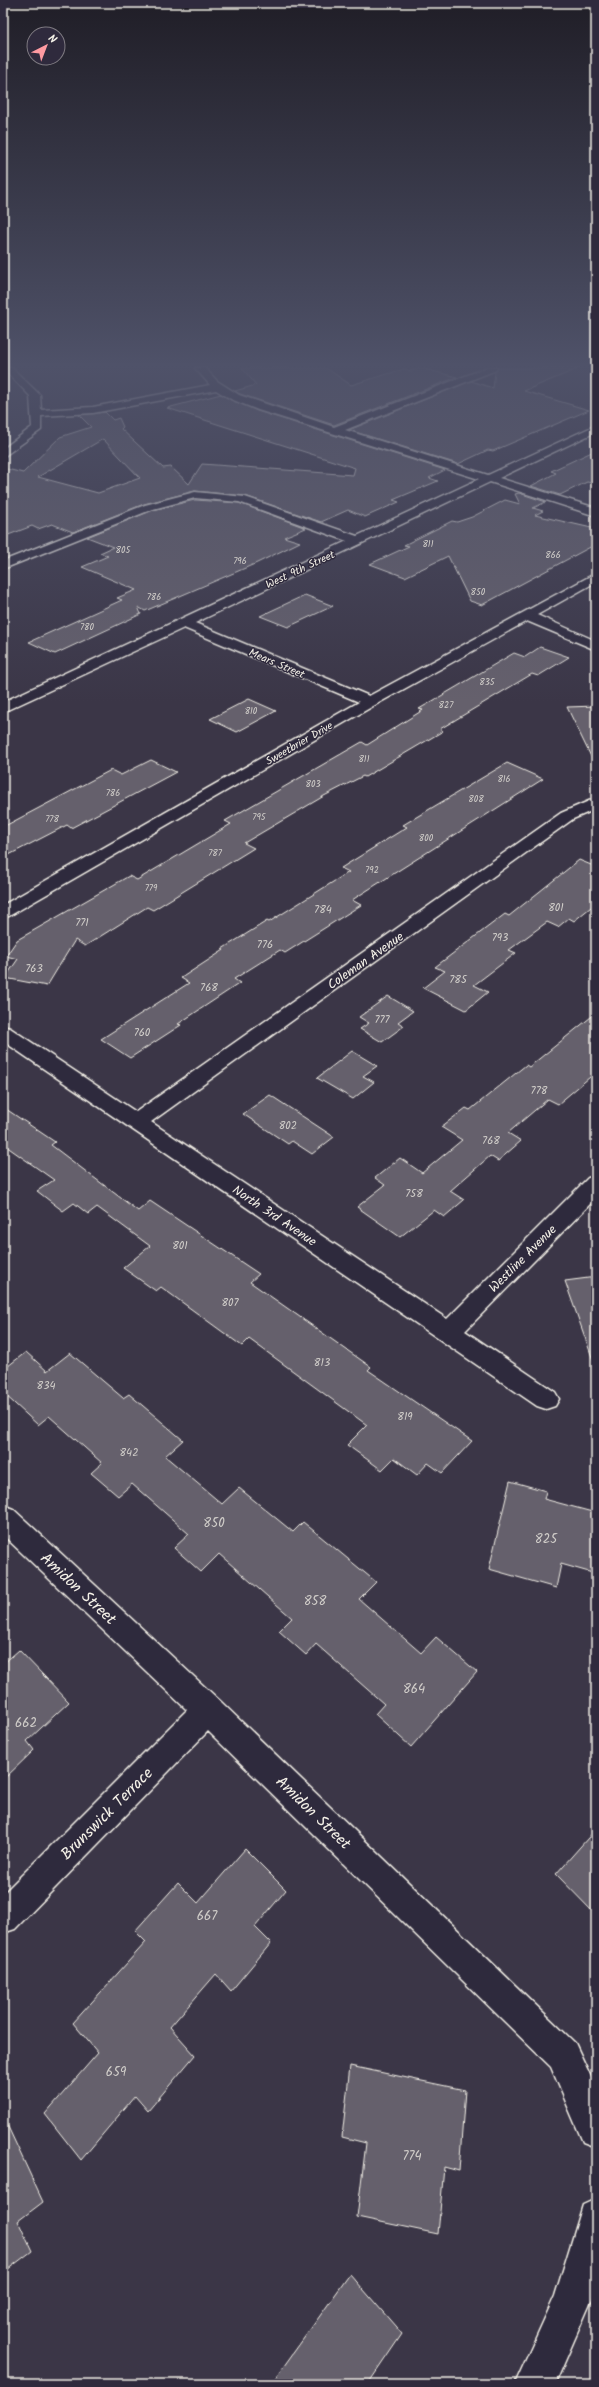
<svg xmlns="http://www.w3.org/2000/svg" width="599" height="2387" font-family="Kalam,sans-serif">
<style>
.building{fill:#65616c;stroke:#f4f1e8;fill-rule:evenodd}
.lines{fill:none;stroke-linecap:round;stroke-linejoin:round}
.street-casing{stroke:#f4f1e8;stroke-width:3}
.street{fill:#2f2a3d;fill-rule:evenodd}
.labels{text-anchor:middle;stroke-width:3;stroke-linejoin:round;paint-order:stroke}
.far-number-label{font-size:9px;fill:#d0cdc9}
.far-street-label{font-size:11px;fill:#f4f1e8;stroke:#2f2a3d}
.number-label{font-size:11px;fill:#d0cdc9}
.street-label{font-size:13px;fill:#f4f1e8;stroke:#2f2a3d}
.near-number-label{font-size:13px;fill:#d0cdc9}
.near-street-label{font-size:16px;fill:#f4f1e8;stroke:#2f2a3d}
</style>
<rect width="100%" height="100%" fill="#3b3647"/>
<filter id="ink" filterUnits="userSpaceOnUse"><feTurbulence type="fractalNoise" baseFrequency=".025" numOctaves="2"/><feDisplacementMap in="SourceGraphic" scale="8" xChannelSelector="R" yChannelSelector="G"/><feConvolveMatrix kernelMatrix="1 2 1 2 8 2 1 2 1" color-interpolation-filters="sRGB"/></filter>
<g filter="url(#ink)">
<path class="building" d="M242,368H326L351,385L404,369L411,371L420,368L457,377L334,425L240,394L235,391L256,385Z
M498,368H580L524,391L589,410L493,451L488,450L458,464L349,430L471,381L493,388L495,372Z
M221,394L257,411L445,470L429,478L438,481L393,500L399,502L365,517L348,510L321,522L245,496L195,491L144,504L73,532L52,524L38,529L32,526L3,537V468L23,473L60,437L91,427L79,415L105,412L113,420L119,418L123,427L121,429L163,468L171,467L189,484L202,464L353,475L355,468L167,408ZM103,439L140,478L98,493L38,477Z
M596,450V484L587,482L560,495L531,486L556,473L551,471Z
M519,493L546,502L533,508L543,511L535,515L596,529V544L482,605L470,601L448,556L405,577L370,564L409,546L404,545L452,521L457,522L472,517L505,500L520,504L515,494Z
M195,500L239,503L306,528L284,537L300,542L257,563L145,611L138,607L141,614L55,654L29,642L122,600L117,598L136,590L82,567L108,556L100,553L113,547L87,537L153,510Z
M305,595L333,606L288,627L260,616Z
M540,647L569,657L538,676L532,674L440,729L443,731L365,777L363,776L324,796L244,843L254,848L153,910L147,907L85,946L75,940L47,986L5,978L18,959L6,956L17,940L129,876L137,880L231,824L225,821L362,742L367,745L423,710L419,709L514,653L525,657Z
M249,699L276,711L237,732L210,719Z
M596,706V767L567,707Z
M151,760L176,772L71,828L67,825L3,858V827L111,770L121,775Z
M507,763L543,779L352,900L361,905L285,953L280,950L234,979L240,983L178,1024L181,1025L130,1058L101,1039L189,983L181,978L224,950L222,949L267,921L269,922L349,872L341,868L407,827L403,825Z
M579,860L596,867V903L574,921L569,918L558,927L547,922L509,950L516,953L474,985L488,992L466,1010L423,988L445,971L435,967L505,914L509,916Z
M388,996L413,1011L398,1022L404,1026L382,1042L360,1029L369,1023L359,1017Z
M596,1013V1072L558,1104L548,1099L508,1133L521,1141L498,1161L490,1156L450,1191L464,1200L444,1217L434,1210L400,1237L357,1207L385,1185L375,1178L400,1158L422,1173L462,1140L441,1127L466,1108L470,1110L526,1065L529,1067Z
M352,1051L377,1066L363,1076L374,1082L353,1099L317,1078Z
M270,1095L334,1137L312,1154L292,1141L288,1144L243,1114Z
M3,1107L55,1142L51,1145L138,1211L150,1201L259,1274L250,1282L371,1367L368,1370L472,1441L442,1473L428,1463L417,1475L394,1458L382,1470L347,1445L367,1425L249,1339L242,1346L161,1287L156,1291L123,1268L150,1246L97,1207L88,1214L74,1203L63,1211L37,1191L54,1180L3,1144Z
M596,1277V1359L593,1360L565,1281Z
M26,1352L47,1371L70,1353L123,1398L129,1394L183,1440L165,1456L222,1504L239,1488L293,1532L303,1522L376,1582L359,1599L421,1653L436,1637L477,1672L411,1747L375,1714L384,1704L316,1644L306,1655L279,1631L292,1618L219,1554L201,1572L174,1548L189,1534L132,1484L118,1496L91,1473L102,1463L49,1416L38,1425L3,1393V1370Z
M510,1481L546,1491L544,1499L596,1513V1574L561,1564L556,1588L489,1569Z
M19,1650L69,1702L27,1741L34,1750L3,1780V1664Z
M596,1829V1915L556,1874Z
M245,1849L286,1890L255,1927L271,1943L231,1991L216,1974L170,2027L195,2055L148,2111L135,2096L81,2160L45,2114L98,2053L73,2023L146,1942L135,1931L178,1883L198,1903Z
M350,2066L465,2090L459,2171L444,2167L438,2234L357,2217L366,2143L342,2137Z
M3,2116L43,2202L18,2221L32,2251L3,2273Z
M350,2274L402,2334L368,2384H271Z"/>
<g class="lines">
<g class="street-casing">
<path id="street" d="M3,368H12L40,395L41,410L93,407L210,385L195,368H205L217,381L239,395L334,427L486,368H497L496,370L345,430L488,475L596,425V432L499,478L596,508V516L490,482L195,623L369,696L596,573V582L537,615L596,641V650L527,621L375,705L9,916L3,917V905L359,702L184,628L3,712V702L347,541L239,502L195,498L153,509L3,569V561L145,505L195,492L245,497L357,536L479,479L258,410L231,399L216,390L93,413L41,416V430L3,457V449L32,427L30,396Z
M596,798V809L573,819L151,1122L447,1319L588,1178L596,1176V1198L465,1331L555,1392L559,1399L555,1406L546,1409L537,1406L3,1041V1026L10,1028L136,1112L561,813Z
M3,1505L13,1509L219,1700L575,2043L596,2088V2147L583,2142L551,2067L208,1731L15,1929L3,1933V1894L187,1710L3,1535Z
M596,2199V2286L592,2299L555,2384H515L555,2296L583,2205Z"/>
</g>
<use href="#street" class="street"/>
</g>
</g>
<linearGradient id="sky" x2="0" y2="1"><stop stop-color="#201e27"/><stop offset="0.52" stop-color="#4f5269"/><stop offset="1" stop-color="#4f5269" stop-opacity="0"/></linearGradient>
<rect width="599" height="702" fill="url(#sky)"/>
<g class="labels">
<g class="far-number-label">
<text x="428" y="547">811</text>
<text x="123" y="553">805</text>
<text x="553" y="558">866</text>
<text x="240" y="564">796</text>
<text x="478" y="595">850</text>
<text x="154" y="600">786</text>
<text x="87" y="630">780</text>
<text x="487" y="685">835</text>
<text x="446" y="708">827</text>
<text x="251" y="714">810</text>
<text x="364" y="762">811</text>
<text x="504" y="782">816</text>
<text x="313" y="787">803</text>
<text x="113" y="796">786</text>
<text x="476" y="802">808</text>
<text x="259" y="820">795</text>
<text x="52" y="822">778</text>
<text x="426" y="841">800</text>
<text x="215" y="856">787</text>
<text x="372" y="873">792</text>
<text x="151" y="891">779</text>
</g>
<g class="far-street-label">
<text transform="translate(300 569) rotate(-25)" y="4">West 9th Street</text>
<text transform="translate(277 663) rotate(23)" y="4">Mears Street</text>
<text transform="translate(299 743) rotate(-30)" y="4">Sweetbrier Drive</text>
</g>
<g class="number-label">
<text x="556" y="911">801</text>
<text x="323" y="913">784</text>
<text x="82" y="926">771</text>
<text x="500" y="941">793</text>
<text x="265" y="948">776</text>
<text x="34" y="972">763</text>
<text x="458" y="983">785</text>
<text x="209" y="991">768</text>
<text x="382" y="1023">777</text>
<text x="142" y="1036">760</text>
<text x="539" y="1094">778</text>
<text x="288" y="1129">802</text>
<text x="491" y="1144">768</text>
<text x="414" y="1197">758</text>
<text x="180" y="1249">801</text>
<text x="230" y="1306">807</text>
<text x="322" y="1366">813</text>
<text x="46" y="1389">834</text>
<text x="405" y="1420">819</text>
<text x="129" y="1456">842</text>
</g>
<g class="street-label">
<text transform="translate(365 960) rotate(-35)" y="5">Coleman Avenue</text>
<text transform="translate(275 1215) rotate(34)" y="5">North 3rd Avenue</text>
<text transform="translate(522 1258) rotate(-45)" y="5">Westline Avenue</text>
</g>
<g class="near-number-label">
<text x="214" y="1527">850</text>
<text x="546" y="1543">825</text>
<text x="315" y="1605">858</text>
<text x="414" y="1693">864</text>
<text x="26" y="1727">662</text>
<text x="207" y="1920">667</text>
<text x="116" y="2076">659</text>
<text x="412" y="2160">774</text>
</g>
<g class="near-street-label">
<text transform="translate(79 1588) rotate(43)" y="6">Amidon Street</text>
<text transform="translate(314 1812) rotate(44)" y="6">Amidon Street</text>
<text transform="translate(106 1813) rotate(-45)" y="6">Brunswick Terrace</text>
</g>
</g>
<rect width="599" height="2387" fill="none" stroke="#2f2a3d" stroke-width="16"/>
<rect x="8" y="8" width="583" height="2371" fill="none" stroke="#f4f1e8" stroke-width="1.5" filter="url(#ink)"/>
<g transform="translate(46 46) rotate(42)"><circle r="19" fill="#2f2a3d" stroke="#7e7a81"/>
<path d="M0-3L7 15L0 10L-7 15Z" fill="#ff9aa2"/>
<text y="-6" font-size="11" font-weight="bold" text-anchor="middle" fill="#f4f1e8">N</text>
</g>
</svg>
